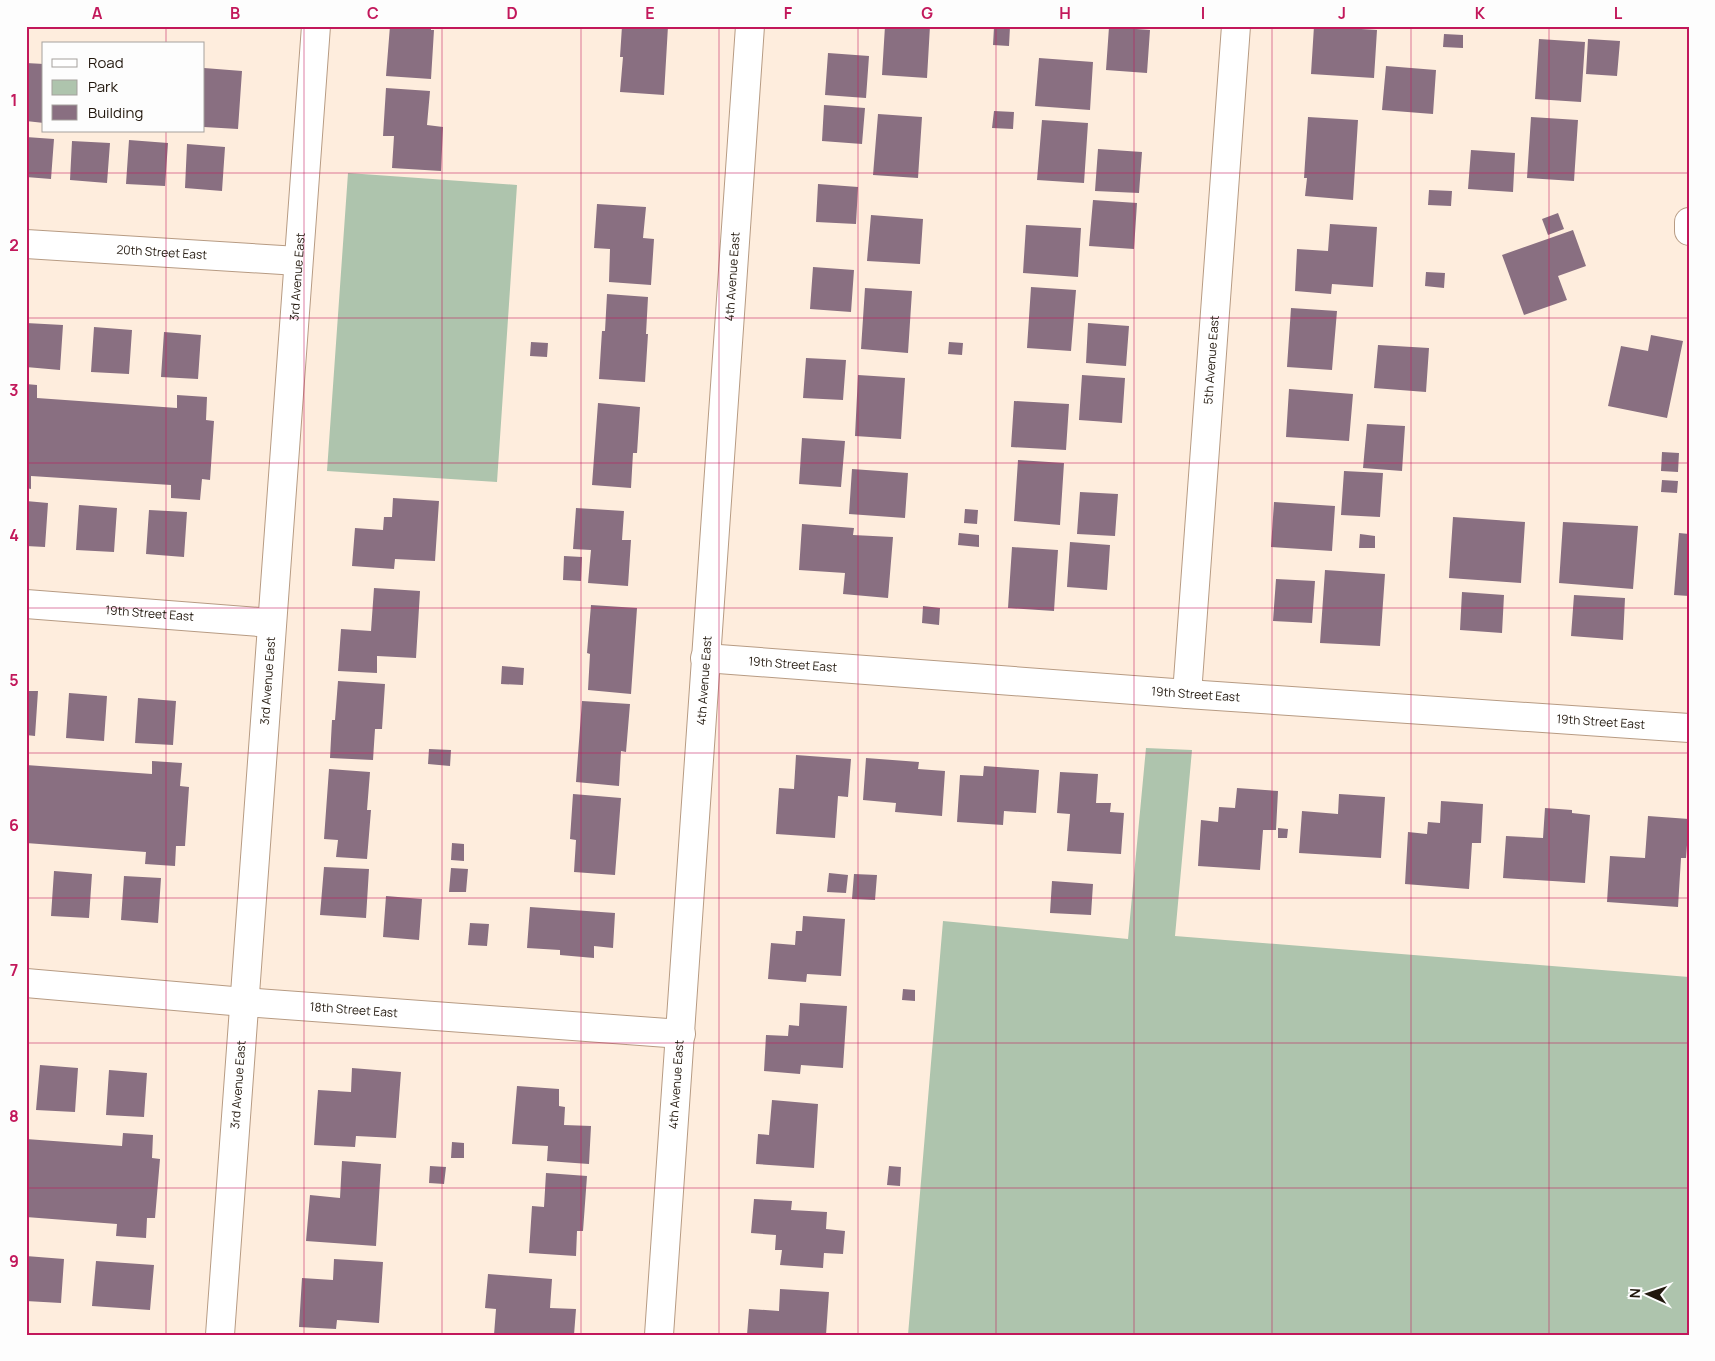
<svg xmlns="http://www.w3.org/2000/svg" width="1715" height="1361" font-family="Manrope,sans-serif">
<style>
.green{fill:#aec4ad}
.building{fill:#896f81}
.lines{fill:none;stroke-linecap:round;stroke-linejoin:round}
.street-casing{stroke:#b79b83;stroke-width:30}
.street{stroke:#fff;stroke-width:28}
.grid{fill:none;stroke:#c2185b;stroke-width:1;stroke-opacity:0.55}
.labels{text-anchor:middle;stroke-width:4.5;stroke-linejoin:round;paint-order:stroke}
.street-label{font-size:12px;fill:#22180e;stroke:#fdfdfd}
.neatline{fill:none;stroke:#c2185b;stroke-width:2}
.grid-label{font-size:16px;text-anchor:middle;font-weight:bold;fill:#c2185b}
</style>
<rect width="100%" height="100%" fill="#feeddd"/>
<path class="green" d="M348,173L517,185L497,482L327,471Z
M1146,748L1192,750L1175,936L1689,977V1335H908L943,921L1128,939Z"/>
<path class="building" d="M390,26H431V30H434L431,79L386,76Z
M622,26H668L664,95L620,92L623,57H620Z
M885,26H930L927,78L882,75Z
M1314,26L1377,30L1374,78L1311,74Z
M994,27H1010L1009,46L993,45Z
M1109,27L1150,30L1147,73L1106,70Z
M1444,34L1463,35V48L1443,47Z
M1539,39L1585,42L1581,102L1535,99Z
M1588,39L1620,41L1617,76L1586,74Z
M828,53L869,56L866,98L825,95Z
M1039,58L1093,62L1090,110L1035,106Z
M26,63L44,64V123L26,121Z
M1386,66L1436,70L1433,114L1382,110Z
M204,68L242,71L238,129L204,127Z
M386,88L430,91L427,125L443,127L441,171L392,168L394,136H383Z
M824,105L865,108L862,144L822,141Z
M994,111L1014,112L1013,129L992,128Z
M878,114L922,117L918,178L873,175Z
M1308,117L1358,120L1353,200L1305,196L1307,178H1304Z
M1531,117L1578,120L1574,181L1527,178Z
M1042,120L1088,123L1084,183L1037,180Z
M26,137L54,139L51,179L26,177Z
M129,140L168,143L165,186L126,184Z
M72,141L110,143L107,183L70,180Z
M187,144L225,147L222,191L185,188Z
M1098,149L1142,152L1139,193L1095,191Z
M1471,150L1515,153L1513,192L1468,189Z
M818,184L858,187L856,224L816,222Z
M1429,190L1452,191L1451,206L1428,205Z
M1093,200L1137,203L1134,249L1089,246Z
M597,204L646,207L643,238L654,239L651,285L609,282L610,249L594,248Z
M1558,213L1564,229L1548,235L1542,219Z
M871,215L923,219L920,264L867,261Z
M1330,224L1377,227L1373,287L1332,284L1331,294L1295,291L1297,249L1328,251Z
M1026,225L1081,228L1078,277L1023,273Z
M1573,230L1586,266L1558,276L1567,300L1524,315L1502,255Z
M813,267L854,270L851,312L810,309Z
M1426,272L1445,273L1444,288L1425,286Z
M1031,287L1076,290L1071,351L1027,348Z
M865,288L912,291L908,353L861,349Z
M607,294L648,297L646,334H648L645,382L599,379L602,331H605Z
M1291,308L1337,311L1332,370L1287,367Z
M26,323L63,325L60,370L26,367Z
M1088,323L1129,326L1126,366L1086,363Z
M94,327L132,330L129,374L91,372Z
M164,332L201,335L198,379L161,377Z
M1651,335L1683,341L1667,418L1608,406L1621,346L1648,351Z
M531,342L548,343L547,357L530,356Z
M949,342L963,343L962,355L948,354Z
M1378,345L1429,348L1426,392L1374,388Z
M806,358L846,360L843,400L803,398Z
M858,375L905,378L901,439L855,436Z
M1082,375L1125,378L1122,423L1079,420Z
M26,384L37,385V398L177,408V395L207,397L206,420L214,421L210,480L202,479L200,500L171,498V485L31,476V489L26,488Z
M1289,389L1353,394L1349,441L1286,437Z
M1014,401L1069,404L1066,450L1011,447Z
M598,403L640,407L637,453H633L631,488L592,485Z
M1367,424L1405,426L1402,471L1363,468Z
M802,438L845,441L841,487L799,484Z
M1662,452L1679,453L1678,472L1661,471Z
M1018,460L1064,463L1060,525L1014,521Z
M852,469L908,473L905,518L849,514Z
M1344,471L1383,473L1380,517L1341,515Z
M1662,480L1678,481L1677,493L1661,492Z
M1080,492L1118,494L1115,536L1077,534Z
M393,498L439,501L435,561L395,559L394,569L352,566L355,528L383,530L384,517H392Z
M26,501L48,503L45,547L26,546Z
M1274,502L1335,506L1332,551L1271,547Z
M79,505L117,508L114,552L76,550Z
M576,508L624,511L622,540H631L628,586L588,583L591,550L573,549Z
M965,509L978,510L977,524L964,523Z
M149,510L187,512L184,557L146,554Z
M1453,517L1525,522L1521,583L1449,578Z
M1563,522L1638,526L1633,589L1559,583Z
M802,524L854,528L853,535L893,537L888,598L843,594L845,573L799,570Z
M959,533L979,535V547L958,545Z
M1679,533L1689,534V596L1674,595Z
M1360,534L1375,536V548H1359Z
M1070,542L1110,545L1107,590L1067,587Z
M1012,547L1058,550L1054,611L1008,608Z
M564,556L582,557L581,581L563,580Z
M1325,570L1385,574L1380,646L1320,643Z
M1276,579L1315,581L1312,623L1273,621Z
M374,588L420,591L416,658L377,656V673L338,671L341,629L371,631Z
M1462,592L1504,595L1502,633L1460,630Z
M1574,595L1625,598L1623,640L1571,636Z
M591,605L637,608L631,694L588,690L590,654L587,653Z
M923,606L940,608L939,625L922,623Z
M502,666L524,668L523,685L501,684Z
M338,681L385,684L382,729H375L373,760L330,758L332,720H335Z
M26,691H38L35,736L26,735Z
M69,693L107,696L104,741L66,738Z
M138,698L176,701L173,745L135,743Z
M582,701L630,704L626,752L621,751L619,786L576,782Z
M429,749L451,750L450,766L428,764Z
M796,755L851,759L848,797L838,796L835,838L776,834L779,788L794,789Z
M866,758L919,762L918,769L945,771L942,816L895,812L896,803L863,800Z
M152,761L182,763L180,786L189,787L185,846H176L175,866L145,864L146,852L26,843V765L152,774Z
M984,766L1039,770L1036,813L1004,811L1003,825L957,822L960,775L983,776Z
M329,769L370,772L367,810H371L367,859L336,857L338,840L324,839Z
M1060,772L1098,774L1096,803H1111L1110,812L1124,813L1121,854L1067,851L1070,814L1057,813Z
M1237,788L1278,791L1276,830H1263L1260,870L1198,866L1201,820L1218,822L1219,807L1235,808Z
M573,794L621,798L615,875L574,872L576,840L570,839Z
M1339,794L1385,797L1381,858L1299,853L1302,811L1338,814Z
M1441,801L1483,804L1481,843H1472L1469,889L1405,884L1408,832L1427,834L1428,822L1440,823Z
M1545,808L1572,810V813L1590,815L1585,883L1503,878L1506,836L1543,838Z
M1648,816L1689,819L1686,858H1681L1678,907L1607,902L1610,856L1645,858Z
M1278,828L1288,829L1287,838H1278Z
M452,843L464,844V861L451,860Z
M324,867L369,869L366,918L320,915Z
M451,868L468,869L466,892H449Z
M54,871L92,874L89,918L51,916Z
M829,873L848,875L846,893L827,892Z
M854,874L877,875L875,900L852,899Z
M124,876L161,878L158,923L121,920Z
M1052,881L1093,884L1091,915L1050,913Z
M386,896L422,899L419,940L383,937Z
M530,907L615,913L613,948L594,946V958L560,955V950L527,948Z
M803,916L845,919L841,976L807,974L806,982L768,979L771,943L795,945L796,931H802Z
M470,923L489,924L487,946L468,945Z
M903,989L915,990V1001L902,1000Z
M800,1003L847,1006L843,1068L801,1065L800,1074L764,1071L766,1035L788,1036L789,1025L799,1026Z
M40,1065L78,1068L75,1112L36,1110Z
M352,1068L401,1072L396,1138L356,1136L355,1147L314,1145L318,1090L351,1092Z
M109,1070L147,1073L144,1117L106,1115Z
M517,1086L559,1089V1106L565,1107L564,1125L591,1126L589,1164L547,1161L548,1146L512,1144Z
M772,1100L818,1104L814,1168L756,1164L758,1134L769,1135Z
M123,1133L153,1135L152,1158L160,1159L155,1218H147L146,1238L116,1236L117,1224L26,1217V1139L122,1146Z
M452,1142L464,1143V1158H451Z
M342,1161L381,1164L376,1246L306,1241L310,1195L340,1198Z
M430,1166L446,1167L444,1184L429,1183Z
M889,1166L901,1167L900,1186L887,1185Z
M546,1173L587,1176L583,1231H577L576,1256L529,1253L532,1206L544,1207Z
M754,1199L792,1201L791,1210L827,1212L826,1229L845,1231L843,1254L824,1253L823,1268L780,1265L782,1250H775L776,1235L751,1233Z
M26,1256L64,1259L61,1303L26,1301Z
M334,1259L383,1262L379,1323L337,1320L336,1329L299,1327L302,1278L333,1280Z
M96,1261L154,1265L150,1310L92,1306Z
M488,1274L552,1279L550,1308L576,1309L574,1335H494L496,1309L485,1308Z
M780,1289L829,1292L826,1335H747L749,1309L779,1311Z"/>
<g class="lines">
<g class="street-casing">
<g id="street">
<path d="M1689,222V231"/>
<path id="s1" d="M26,244L298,261"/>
<path id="s2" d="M26,604L272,623"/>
<path id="s3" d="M705,658L1187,694L1689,728"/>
<path id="s4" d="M1187,694L1236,26"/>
<path id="s5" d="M26,983L244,1002L681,1034"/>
<path id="s6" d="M220,1335L316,26"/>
<path id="s7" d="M659,1335L750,26"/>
</g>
</g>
<use href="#street" class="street"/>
</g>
<path class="grid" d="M166,26V44M304,26V1335M442,26V1335M581,26V1335M719,26V1335M858,26V1335M996,26V1335M1134,26V1335M1272,26V1335M1411,26V1335M1549,26V1335M166,131V1335M26,173H1689M26,318H1689M26,463H1689M26,608H1689M26,753H1689M26,898H1689M26,1043H1689M26,1188H1689"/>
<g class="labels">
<g class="street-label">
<text dy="4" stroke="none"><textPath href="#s1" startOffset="136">20th Street East</textPath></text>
<text dy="4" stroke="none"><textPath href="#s7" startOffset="1061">4th Avenue East</textPath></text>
<text dy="4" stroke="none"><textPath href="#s6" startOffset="1061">3rd Avenue East</textPath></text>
<text dy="4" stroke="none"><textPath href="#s4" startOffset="335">5th Avenue East</textPath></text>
<text dy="4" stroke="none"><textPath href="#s2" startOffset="124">19th Street East</textPath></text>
<text dy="4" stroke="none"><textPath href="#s3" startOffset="88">19th Street East</textPath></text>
<text dy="4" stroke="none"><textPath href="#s6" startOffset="656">3rd Avenue East</textPath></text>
<text dy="4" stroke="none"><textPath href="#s7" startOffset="656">4th Avenue East</textPath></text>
<text dy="4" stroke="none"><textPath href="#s3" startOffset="492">19th Street East</textPath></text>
<text dy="4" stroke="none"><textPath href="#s3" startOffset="898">19th Street East</textPath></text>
<text dy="4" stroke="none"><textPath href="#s5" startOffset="329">18th Street East</textPath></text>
<text dy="4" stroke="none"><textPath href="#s6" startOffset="251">3rd Avenue East</textPath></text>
<text dy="4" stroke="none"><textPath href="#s7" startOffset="251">4th Avenue East</textPath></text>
</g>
</g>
<rect width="1715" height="1361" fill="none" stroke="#fdfdfd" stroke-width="55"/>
<rect x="42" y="42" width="162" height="90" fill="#fdfdfd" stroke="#a5a19d"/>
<rect x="52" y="59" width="25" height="8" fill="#ffffff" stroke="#a5a19d"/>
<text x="88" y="68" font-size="15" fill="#22180e">Road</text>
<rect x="52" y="80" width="25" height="15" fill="#aec4ad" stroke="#a5a19d"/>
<text x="88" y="92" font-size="15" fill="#22180e">Park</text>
<rect x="52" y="105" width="25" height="15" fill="#896f81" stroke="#a5a19d"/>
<text x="88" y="118" font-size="15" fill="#22180e">Building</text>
<g transform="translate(1648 1294) rotate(273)" stroke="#fdfdfd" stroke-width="4" paint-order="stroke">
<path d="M0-4L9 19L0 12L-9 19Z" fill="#22180e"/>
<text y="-8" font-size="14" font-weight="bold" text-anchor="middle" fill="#22180e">N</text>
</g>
<rect x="28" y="28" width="1660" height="1306" class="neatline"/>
<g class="grid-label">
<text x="97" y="19">A</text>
<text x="235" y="19">B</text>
<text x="373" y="19">C</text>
<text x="512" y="19">D</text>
<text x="650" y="19">E</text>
<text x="788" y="19">F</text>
<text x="927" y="19">G</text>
<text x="1065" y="19">H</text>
<text x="1203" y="19">I</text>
<text x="1342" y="19">J</text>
<text x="1480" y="19">K</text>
<text x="1618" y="19">L</text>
<text x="14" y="106">1</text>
<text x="14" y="251">2</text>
<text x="14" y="396">3</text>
<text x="14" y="541">4</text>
<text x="14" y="686">5</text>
<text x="14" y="831">6</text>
<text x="14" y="976">7</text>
<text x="14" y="1122">8</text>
<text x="14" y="1267">9</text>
</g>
</svg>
